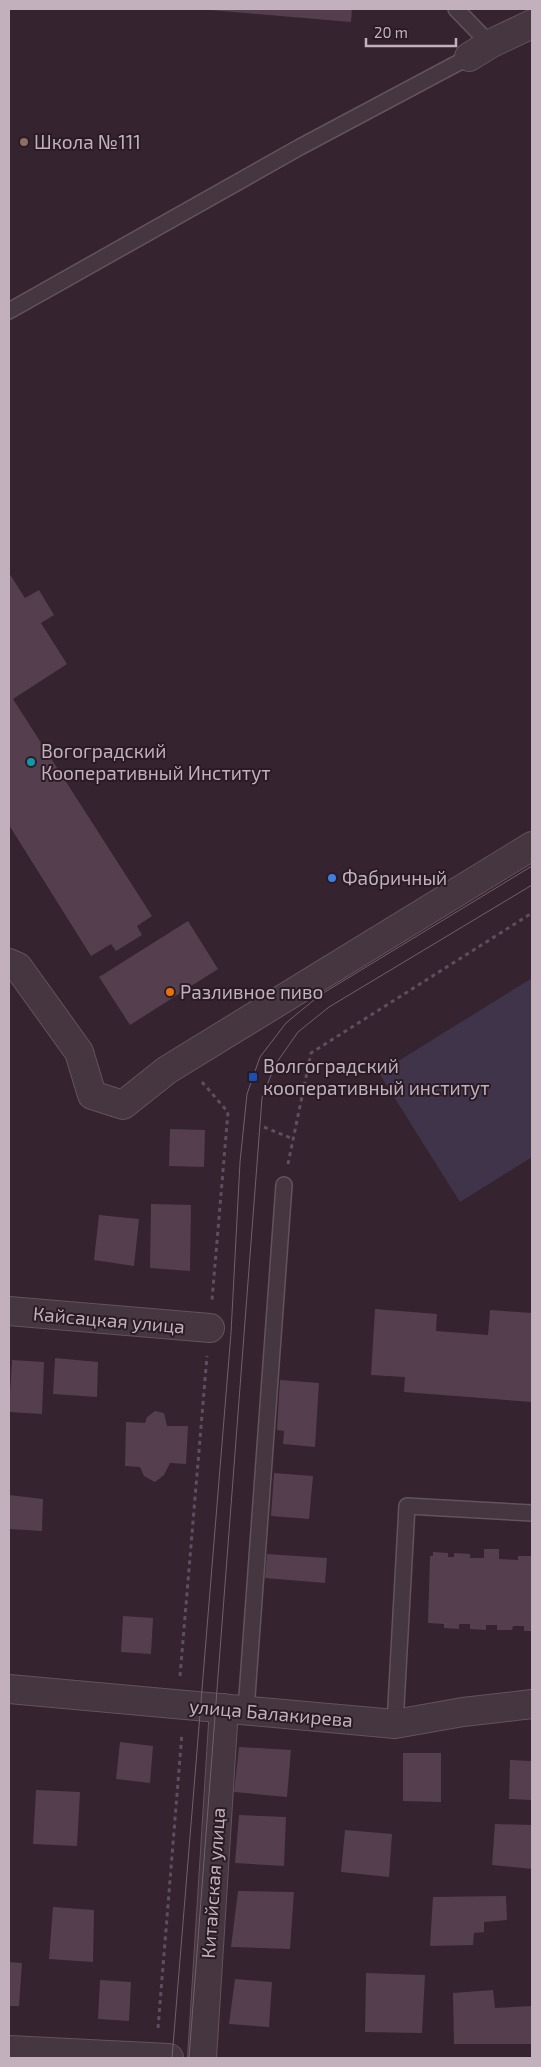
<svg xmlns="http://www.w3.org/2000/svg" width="541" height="2067" font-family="'Exo 2',sans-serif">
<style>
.garden{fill:#40344a}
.building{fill:#553f4e}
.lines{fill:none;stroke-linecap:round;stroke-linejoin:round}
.lane-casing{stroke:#63535e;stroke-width:18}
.street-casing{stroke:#63535e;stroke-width:30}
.path{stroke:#5e4f60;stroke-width:3;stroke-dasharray:4 4;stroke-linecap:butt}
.lane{stroke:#463640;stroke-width:15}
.street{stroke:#463640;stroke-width:28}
.tram{stroke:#735f6d;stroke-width:1}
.education-dot{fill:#8d6e63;stroke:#2a1b25;stroke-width:2}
.culture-dot{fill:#0f9aa8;stroke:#2a1b25;stroke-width:2}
.shop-dot{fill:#3f7fe0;stroke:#2a1b25;stroke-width:2}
.food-dot{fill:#e8710a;stroke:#2a1b25;stroke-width:2}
.transit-dot{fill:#1a4fb4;stroke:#2a1b25;stroke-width:2}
.labels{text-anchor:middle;stroke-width:4;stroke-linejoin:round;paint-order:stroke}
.poi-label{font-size:19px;fill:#c2b0bc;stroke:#2a1b25;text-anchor:start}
.street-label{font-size:19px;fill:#c2b0bc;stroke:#2a1b25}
</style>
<rect width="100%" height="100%" fill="#35232f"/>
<path class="garden" d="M532,978V1157L460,1202L379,1073Z"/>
<path class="building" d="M198,9H352L351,22Z
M9,573L25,598L39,590L54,615L41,623L67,664L13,699L152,916L137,926L142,935L116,951L111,944L91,956L9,825Z
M188,921L218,969L130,1025L99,977Z
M170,1129L205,1130L204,1167L169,1166Z
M151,1204L191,1205L190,1271L150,1268Z
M99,1215L139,1219L134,1266L94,1260Z
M375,1309L437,1314L436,1331L488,1335L490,1310L532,1313V1402L404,1392L405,1377L371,1375Z
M55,1358L98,1362L97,1397L53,1394Z
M12,1360L44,1362L42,1414L9,1412Z
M280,1380L319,1383L315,1447L283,1444L284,1431L277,1430Z
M155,1411L164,1413L167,1426H188L186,1464L170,1463L164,1475L155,1482L144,1476L140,1467L125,1466L126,1422L145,1423L147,1417Z
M274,1473L313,1476L309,1519L271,1516Z
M9,1495L43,1499L42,1531L9,1529Z
M484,1549H499V1559L518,1560V1556H532V1631H524V1626H513L512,1630H497V1625H486V1630L470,1629V1624H459V1629L444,1628V1624L428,1623L430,1556H433V1552L448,1553V1557H454V1553L470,1554V1558H484Z
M267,1554L327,1558L325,1583L265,1578Z
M123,1616L153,1618L151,1654L121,1652Z
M120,1742L153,1746L150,1783L116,1779Z
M239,1747L291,1750L287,1797L234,1792Z
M403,1753H441V1802L403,1801Z
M510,1760L532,1761V1800L509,1799Z
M36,1790L80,1792L77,1846L33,1844Z
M239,1815L286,1817L284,1866L235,1863Z
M495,1824L532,1825V1869L492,1865Z
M345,1830L392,1834L389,1877L341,1872Z
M238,1891L294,1892L290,1949L231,1947Z
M506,1896L507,1920L484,1922V1932L474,1933L473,1945L430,1946L433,1897Z
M53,1907L94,1910L93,1962L49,1959Z
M9,1962L22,1963L19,2006H9Z
M366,1973L425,1975L422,2033L365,2032Z
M235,1979L272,1982L269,2027L229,2024Z
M100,1980L131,1982L129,2021L98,2019Z
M493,1990L495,2008L532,2006V2044H454L453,1993Z"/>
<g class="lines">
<g class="lane-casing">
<path id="lane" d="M456,9L490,44
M9,311L300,147L469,57
M246,1710L284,1185
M395,1724L407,1506L532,1513"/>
</g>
<g class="street-casing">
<path id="street" d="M469,57L490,44L532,24
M9,963L18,967L79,1052L92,1095L123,1105L167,1070L532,846
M9,1311L210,1328
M9,1689L395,1724L463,1712L532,1704
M9,2050L169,2058
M202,2058L224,1708"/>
</g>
<path class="path" d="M202,1082L228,1112L212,1300
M264,1127L293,1139
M288,1164L311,1053L532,913
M180,1676L207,1356
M158,2028L182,1733"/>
<use href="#lane" class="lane"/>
<use href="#street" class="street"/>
<path class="tram" d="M172,2058L231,1333L240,1162L247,1094L260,1057L286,1023L320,995L532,866
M189,2058L262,1098L275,1065L298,1032L329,1007L532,885"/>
</g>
<circle class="education-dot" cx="24" cy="142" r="5"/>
<circle class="culture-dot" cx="31" cy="762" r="5"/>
<circle class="shop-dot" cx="332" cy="878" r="5"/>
<circle class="food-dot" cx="170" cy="992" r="5"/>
<rect class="transit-dot" x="248" y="1072" width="10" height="10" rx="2.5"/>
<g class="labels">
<g class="poi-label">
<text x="34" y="149">Школа №111</text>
<text x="41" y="758">Вогоградский<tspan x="41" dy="22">Кооперативный Институт</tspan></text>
<text x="342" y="885">Фабричный</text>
<text x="180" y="999">Разливное пиво</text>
<text x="263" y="1073">Волгоградский<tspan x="263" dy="22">кооперативный институт</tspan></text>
</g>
<g class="street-label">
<text transform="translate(109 1320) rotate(5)" y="7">Кайсацкая улица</text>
<text transform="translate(271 1713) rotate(5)" y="7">улица Балакирева</text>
<text transform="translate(213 1883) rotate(-86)" y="7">Китайская улица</text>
</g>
</g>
<rect width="541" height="2067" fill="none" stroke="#c2b0bc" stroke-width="20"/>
<path d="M366 38v8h90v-8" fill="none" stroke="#c2b0bc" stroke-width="2.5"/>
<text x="374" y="38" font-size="15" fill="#c2b0bc" stroke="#2a1b25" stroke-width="4" paint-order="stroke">20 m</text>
</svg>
